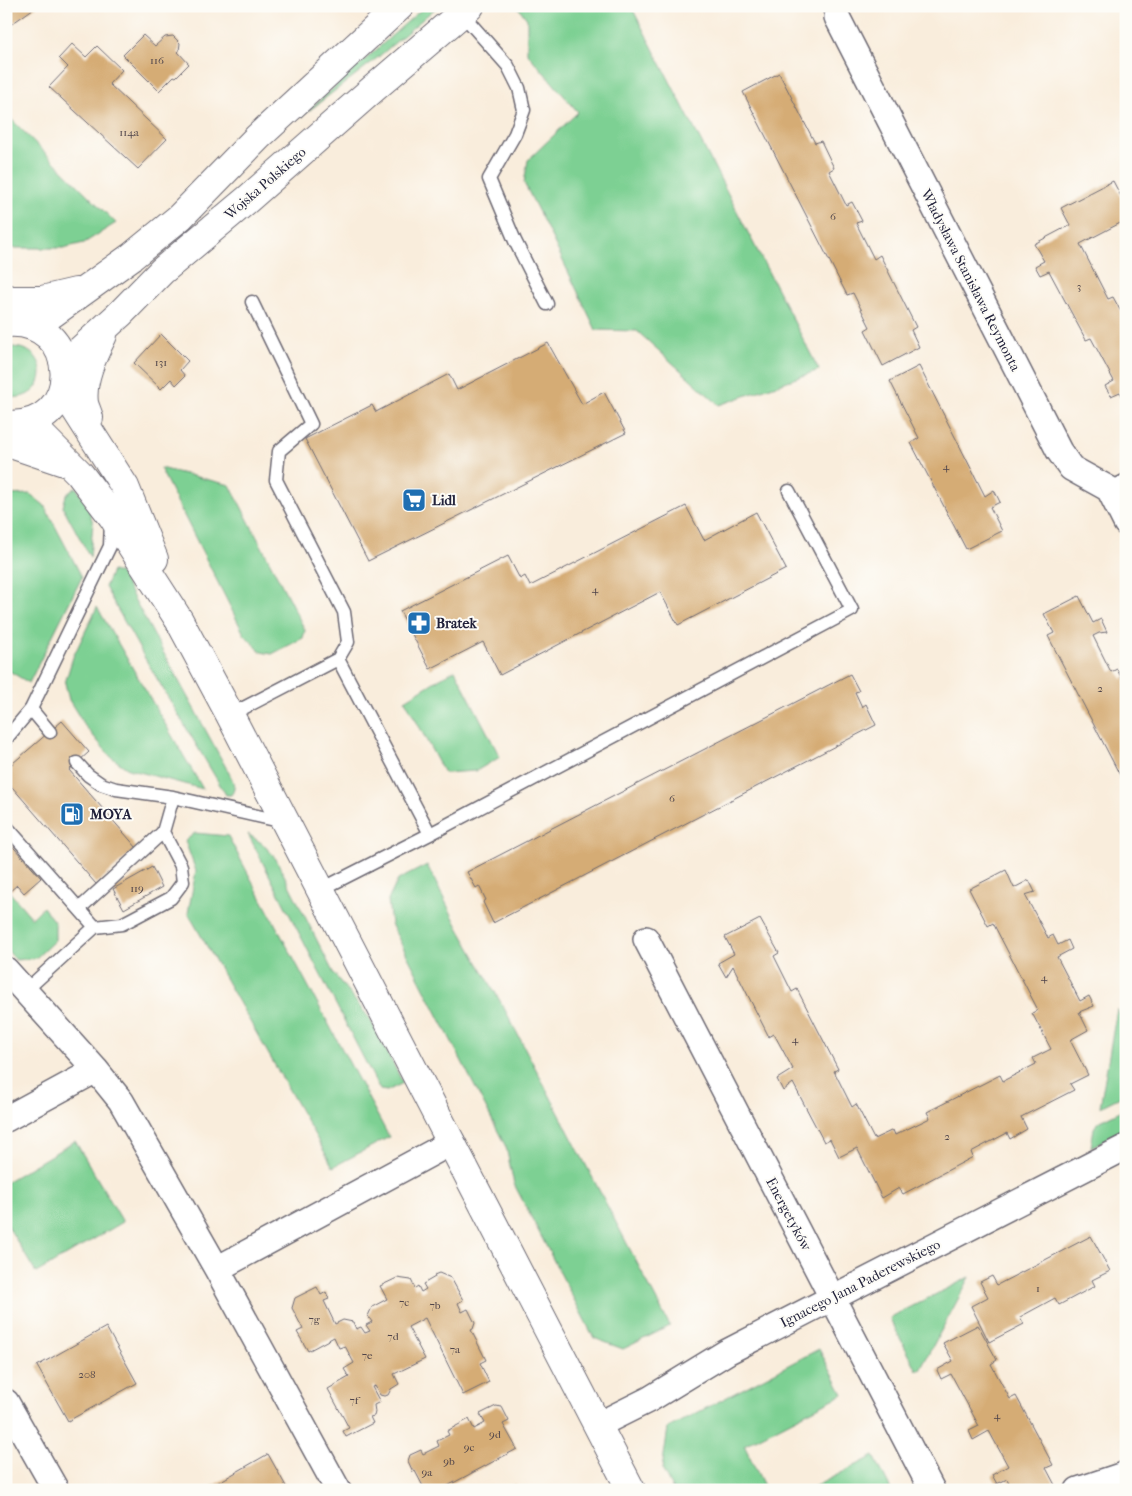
<svg xmlns="http://www.w3.org/2000/svg" width="1132" height="1496" font-family="'IM FELL French Canon',serif">
<style>
.green{fill:#7dd093;stroke:#507967}
.building{fill:#d5ac75}
.lines{fill:none;stroke-linecap:round;stroke-linejoin:round}
.lane-casing{stroke:#6d6973;stroke-width:15}
.street-casing{stroke:#6d6973;stroke-width:28}
.secondary-casing{stroke:#6d6973;stroke-width:30}
.lane{stroke:#fff;stroke-width:12}
.street{stroke:#fff;stroke-width:25}
.secondary{stroke:#fff;stroke-width:28}
.labels{text-anchor:middle;stroke-width:4;stroke-linejoin:round;paint-order:stroke}
.number-label{font-size:11px;fill:#4f444a}
.street-label{font-size:14px;fill:#22223b;stroke:#fdfcf7}
.poi-label{font-size:14px;font-weight:bold;fill:#22223b;stroke:#fdfcf7;text-anchor:start}
</style>
<rect width="100%" height="100%" fill="#fdfcf7"/>
<filter id="ink" filterUnits="userSpaceOnUse"><feTurbulence type="fractalNoise" baseFrequency=".02" numOctaves="2"/><feDisplacementMap in="SourceGraphic" scale="10" xChannelSelector="R" yChannelSelector="G"/><feConvolveMatrix kernelMatrix="1 2 1 2 8 2 1 2 1" color-interpolation-filters="sRGB"/></filter>
<filter id="wash" filterUnits="userSpaceOnUse"><feTurbulence type="fractalNoise" baseFrequency=".0096" numOctaves="4" result="noise"/><feDisplacementMap in="SourceGraphic" scale="20" xChannelSelector="R" yChannelSelector="G"/><feGaussianBlur stdDeviation="1.12" result="paint"/><feColorMatrix in="noise" values="0 0 0 0 0 0 0 0 0 0 0 0 0 0 0 0 0 1.4 0 .05"/><feComposite in="paint" operator="in"/></filter>
<g filter="url(#wash)">
<rect width="100%" height="100%" fill="#f9eddc"/>
<path class="green" d="M425,6H438L376,59L301,117Z
M631,6L819,370L719,405L637,331L596,330L552,238L524,183L528,160L578,112L527,53V19L518,7Z
M6,114L116,223L84,243L63,248H6Z
M12,347C54,348 49,404 6,397V349Z
M160,468L230,485L305,630L303,638L272,654L261,652L244,634Z
M76,487L88,507L93,523L90,557L63,507L66,495Z
M30,494L44,505L82,577L29,683L6,669V495Z
M112,571L120,573L229,773C233,781 237,788 231,795H226L143,655L105,587Z
M97,607L203,789L128,769L111,757L85,726L69,700L65,683L73,657Z
M455,670L500,757L476,771L444,773L405,700C422,690 437,679 455,670Z
M195,833L228,836L389,1137L333,1167L188,913L196,871L185,841Z
M248,834L263,844L276,859L334,974L370,1019L403,1083L387,1091L380,1090Z
M427,865L458,927L504,1008L670,1326L623,1349L594,1338L514,1184L506,1147L391,924L388,900L398,880Z
M6,888L32,918L43,907L55,923V940L36,958L16,960L6,949Z
M1117,1009L1126,1026V1094L1100,1107Z
M1126,1108V1129L1091,1147L1094,1128L1098,1122Z
M75,1141L123,1222L36,1273L6,1223V1182Z
M970,1277L920,1370H917L890,1319L891,1317Z
M819,1349L843,1394L744,1445L766,1490H673L662,1469L668,1428Z
M874,1456L891,1490H808Z"/>
<g id="blocks">
<path class="building" d="M6,6H37L6,28Z
M143,35L155,46L165,37L173,36L180,43L179,51L178,52L189,64L176,77L174,76L159,91L123,55Z
M72,44L86,57L97,46L122,70L109,84L167,139L138,169L49,87L68,67L59,58Z
M779,73L815,143L821,141L834,168L829,171L846,205L852,202L862,221L856,223L874,259L880,255L916,327L911,330L919,347L883,366L865,330L870,327L853,293L847,295L743,92Z
M1113,181L1126,206V220L1080,244L1108,299L1113,297L1126,321V403L1120,392L1111,396L1105,386L1114,381L1091,338L1086,340L1049,271L1040,275L1035,266L1044,261L1034,244L1070,225L1061,208Z
M161,334L188,361L180,370L185,376L176,385L171,379L161,389L134,363Z
M548,343L582,404L604,392L626,433L368,561L305,439L372,405L376,412L449,374L457,390Z
M919,366L985,496L994,490L1000,502L990,507L1002,531L966,549L911,443L919,438L890,381Z
M686,506L704,540L756,512L786,569L678,625L660,592L500,675L483,642L430,669L400,611L508,556L520,579L525,576L530,586Z
M1079,596L1093,623L1101,619L1107,632L1099,633L1093,636L1111,672L1117,669L1122,679L1126,676V698L1124,699L1126,701V787L1048,636L1054,633L1044,614Z
M850,674L859,691L855,692L862,707L866,704L876,725L493,923L483,902L486,900L479,886L476,888L467,872Z
M62,721L89,752L69,770L137,848L96,884L6,780V769Z
M6,839L41,878L24,893L17,885L9,892L6,888Z
M152,867L162,887L124,909L113,889Z
M1006,870L1014,888L1029,880L1035,892L1025,895L1048,938L1053,935L1058,945L1068,940L1072,949L1057,957L1080,1001L1089,996L1094,1006L1079,1012L1088,1030L1070,1040L1088,1075L1070,1084L1074,1090L1021,1117L1027,1129L1010,1139L1007,1133L971,1152L973,1157L903,1194L899,1188L882,1198L857,1148L839,1157L830,1139L824,1142L793,1083L783,1091L777,1079L793,1069L774,1034L769,1037L733,966L726,977L718,963L734,954L725,937L760,919L779,953L774,956L792,992L797,989L838,1069L834,1071L852,1107L856,1104L874,1139L893,1130L895,1135L930,1118L927,1112L1000,1075L1003,1081L1036,1064L1033,1058L1051,1049L1032,1013L1038,1010L993,923L988,926L969,889Z
M1091,1236L1110,1271L1092,1280L1095,1286L1059,1305L1055,1298L1020,1317L1024,1324L989,1342L971,1306L988,1297L980,1282L992,1276L997,1285Z
M439,1273L451,1278L463,1300L458,1303L462,1312L468,1309L475,1323L473,1329L471,1330L486,1360L480,1363L489,1382L463,1395L425,1318L408,1327L425,1359L394,1374L399,1384L391,1389L388,1395L384,1396L380,1395L375,1386L372,1387L380,1402L374,1405L375,1412L374,1416L370,1417L373,1423L346,1437L343,1431L349,1428L328,1389L349,1377L344,1369L354,1363L345,1346L339,1348L334,1337L308,1351L297,1332L303,1329L292,1308L295,1298L317,1287L321,1295L326,1292L329,1299L324,1301L335,1324L343,1320L353,1322L356,1329L361,1327L365,1333L370,1331L366,1325L372,1322L368,1316L372,1307L387,1299L380,1286L397,1278L411,1280L415,1288L418,1286L421,1292L426,1289L423,1284L435,1277L434,1275Z
M978,1325L997,1360L991,1364L1010,1399L1016,1396L1053,1465L1046,1468L1055,1485L1046,1490H1013L1007,1479L997,1484L992,1475L1008,1466L989,1431L973,1440L969,1431L979,1426L951,1374L941,1379L937,1370L953,1361L943,1343Z
M106,1327L137,1383L68,1421L37,1366Z
M496,1406L502,1407L509,1421L503,1424L517,1449L440,1490H425L415,1471L413,1472L408,1461L410,1455L421,1450L423,1454L439,1446L437,1441L449,1435L447,1431L469,1419L474,1429L485,1423L480,1414Z
M268,1454L288,1490H205Z
M515,1484L518,1490H503Z"/>
</g>
</g>
<g filter="url(#ink)">
<use href="#blocks" fill-opacity="0" stroke="#6d6973" stroke-width="1"/>
<g class="lines">
<g class="lane-casing">
<path id="lane" d="M462,14L508,66L519,88L524,110L515,134L489,179L515,241L547,304
M1109,489L1126,480
M338,659L430,834
M31,709L110,546L111,521
M230,715L338,659L348,642L344,612L276,480L279,451L311,424L252,302
M6,739L31,709L50,732
M77,763L88,775L101,784L116,789L173,797L284,822
M6,826L95,927L122,924L171,898L183,882L181,866L163,832L173,797
M320,890L430,834L852,610L789,491
M79,909L163,832
M25,991L95,927"/>
</g>
<g class="street-casing">
<path id="street" d="M837,17L1059,451L1071,468L1109,489L1126,523
M646,939L932,1490
M6,970L96,1070L121,1101L217,1269L338,1490
M6,1119L96,1070
M217,1269L452,1142
M6,1402L56,1490
M598,1425L650,1399L727,1352L1126,1147
M1078,1490L1126,1474"/>
</g>
<g class="secondary-casing">
<path id="secondary" d="M6,298L11,300H42L76,292
M6,323C81,316 87,429 6,425
M33,326L49,316L131,257L180,217L258,137L400,6
M64,365L120,314L162,271L248,199L373,89L470,6
M65,383L74,407L125,487L154,559
M89,418C88,413 85,408 84,403C81,380 93,355 103,335
M26,424L39,433L79,473L112,516L179,620L230,715L631,1490
M6,445L11,444L64,462"/>
</g>
<use href="#lane" class="lane"/>
<use href="#street" class="street"/>
<use href="#secondary" class="secondary"/>
</g>
</g>
<defs>
<g id="supermarket-square" transform="scale(1.25)"><rect x="-9" y="-9" width="18" height="18" rx="4" fill="#1f6fb2" stroke="#fdfcf7"/><path d="M-6-5.5h2.5l.6 2H6L4.5 2H-2.5L-4.4-4H-6ZM-1.5 3.2a1.3 1.3 0 1 0 .1 0ZM3 3.2a1.3 1.3 0 1 0 .1 0Z" fill="#fff"/></g>
<g id="pharmacy-square" transform="scale(1.25)"><rect x="-9" y="-9" width="18" height="18" rx="4" fill="#1f6fb2" stroke="#fdfcf7"/><path d="M-2-6h4v4h4v4h-4v4h-4v-4h-4v-4h4Z" fill="#fff"/></g>
<g id="fuel-square" transform="scale(1.25)"><rect x="-9" y="-9" width="18" height="18" rx="4" fill="#1f6fb2" stroke="#fdfcf7"/><path d="M-5.5-6h7V0h2V4h1.3V-2.5L3-4.5l.8-.8L6-3V5H2.5V1h-1V6h-7ZM-4.2-4.7v3.2H.2V-4.7Z" fill="#fff"/></g>
</defs>
<g fill-rule="evenodd">
<use href="#supermarket-square" x="414" y="500"/>
<use href="#pharmacy-square" x="419" y="623"/>
<use href="#fuel-square" x="72" y="814"/>
</g>
<g class="labels">
<g class="number-label">
<text x="157" y="64">116</text>
<text x="129" y="136">114a</text>
<text x="833" y="220">6</text>
<text x="1079" y="290">3</text>
<text x="161" y="366">131</text>
<text x="946" y="470">4</text>
<text x="595" y="593">4</text>
<text x="1100" y="692">2</text>
<text x="672" y="802">6</text>
<text x="137" y="892">119</text>
<text x="1044" y="981">4</text>
<text x="795" y="1043">4</text>
<text x="947" y="1140">2</text>
<text x="1038" y="1292">1</text>
<text x="404" y="1306">7c</text>
<text x="435" y="1309">7b</text>
<text x="314" y="1323">7g</text>
<text x="393" y="1340">7d</text>
<text x="455" y="1353">7a</text>
<text x="367" y="1359">7e</text>
<text x="87" y="1378">208</text>
<text x="354" y="1404">7f</text>
<text x="997" y="1419">4</text>
<text x="495" y="1438">9d</text>
<text x="469" y="1451">9c</text>
<text x="449" y="1465">9b</text>
<text x="427" y="1476">9a</text>
</g>
<g class="street-label">
<text transform="translate(265 183) rotate(-41)" y="5">Wojska Polskiego</text>
<text transform="translate(971 280) rotate(63)" y="5">Władysława Stanisława Reymonta</text>
<text transform="translate(789 1214) rotate(62)" y="5">Energetyków</text>
<text transform="translate(860 1283) rotate(-27)" y="5">Ignacego Jana Paderewskiego</text>
</g>
<g class="poi-label">
<text x="432" y="505">Lidl</text>
<text x="436" y="628">Bratek</text>
<text x="90" y="819">MOYA</text>
</g>
</g>
<rect width="1132" height="1496" fill="none" stroke="#fdfcf7" stroke-width="25"/>
</svg>
